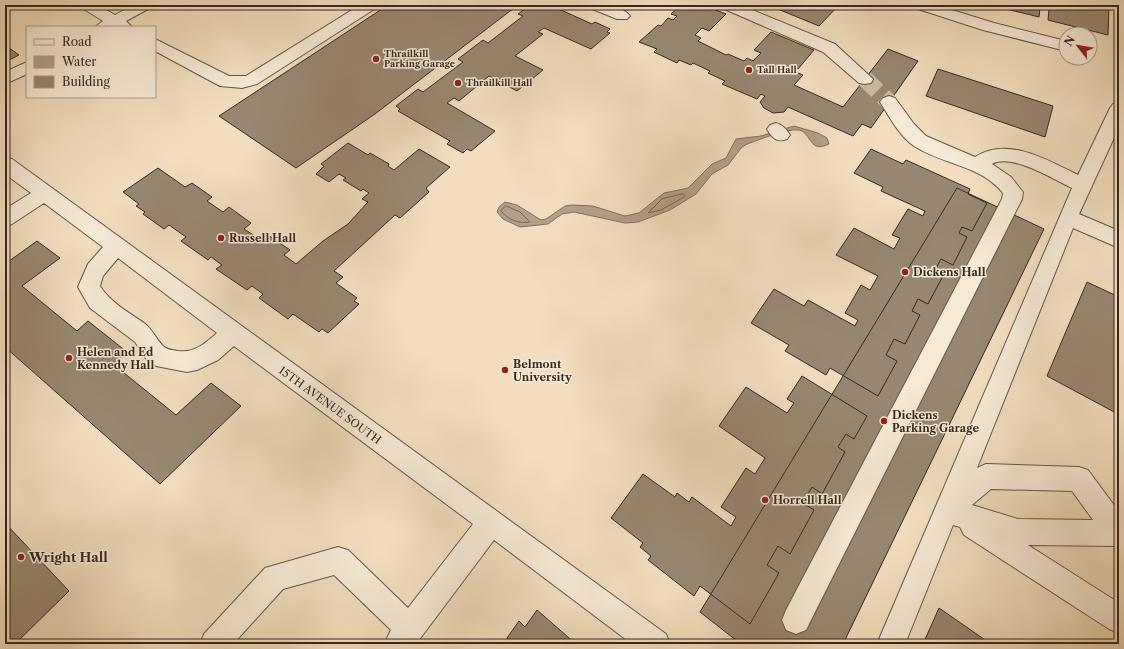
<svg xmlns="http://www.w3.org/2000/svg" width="1124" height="649" font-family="'Libre Caslon Text',serif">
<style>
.water{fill:#b2a088;stroke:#81705e}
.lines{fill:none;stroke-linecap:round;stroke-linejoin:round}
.shore{stroke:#746453;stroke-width:1}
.building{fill:#988771;stroke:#37281e}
.minor-tunnel{stroke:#cdba9e;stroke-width:17;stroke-dasharray:17 8;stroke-linecap:butt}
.minor-casing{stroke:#665646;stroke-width:2}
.minor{fill:#f7ead5;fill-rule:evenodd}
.poi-dot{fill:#8f2418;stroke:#f7ead5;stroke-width:1.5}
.labels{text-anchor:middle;stroke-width:3;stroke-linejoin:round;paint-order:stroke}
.far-poi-label{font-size:9px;font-weight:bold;fill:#37281e;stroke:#f7ead5;text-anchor:start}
.poi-label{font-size:11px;font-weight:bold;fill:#37281e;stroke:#f7ead5;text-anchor:start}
.street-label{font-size:11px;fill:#37281e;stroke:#f7ead5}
.near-poi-label{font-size:13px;font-weight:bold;fill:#37281e;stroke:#f7ead5;text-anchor:start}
</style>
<rect width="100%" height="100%" fill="#f2debe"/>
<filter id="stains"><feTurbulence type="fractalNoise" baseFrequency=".005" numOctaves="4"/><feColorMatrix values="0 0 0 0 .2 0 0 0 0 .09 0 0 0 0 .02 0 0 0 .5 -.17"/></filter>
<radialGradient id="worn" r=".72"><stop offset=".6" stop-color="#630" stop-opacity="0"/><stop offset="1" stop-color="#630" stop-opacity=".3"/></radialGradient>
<path class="water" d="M794,126L818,133L827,138L829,144C809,154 812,133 799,130C787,128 759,140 747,144L742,147L728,165L712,174L696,194L670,210L638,222L625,223L574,212L562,214L548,224L520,227L503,219L497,212L499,207L505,202L517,205L541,220L546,219L565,206L572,205L593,206L625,216L639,213L664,193L688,188L712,164L726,158L736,139L761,136Z"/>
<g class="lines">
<path class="shore" d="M683,194L685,195L684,197L661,210L648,213L662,199Z
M506,206L520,212L530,222C519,224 508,220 501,211Z"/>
</g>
<path class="building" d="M388,5H518L375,114L296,168L219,116Z
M530,5H550L592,24L595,22L610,29L607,32L610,33L591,49L544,28L538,32L543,34L515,56L543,70L517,91L489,76L459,101L454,98L447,103L495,131L471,151L467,149L463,153L447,144L450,141L398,111L400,109L396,106L418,89L423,92L463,62L458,59L483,40L488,43L523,16L518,14Z
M681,5H703L726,14L709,31L702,28L695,35L701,38L698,41L726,55L728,54L744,61L747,58L753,61L761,53L754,50L771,32L814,50L798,69L791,66L788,69L803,75L794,85L843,107L888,49L918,61L871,128L862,124L853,136L788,107L784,112L773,113L764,108L760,102L765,96L761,94L757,99L722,84L725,81L708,73L710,71L693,63L691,65L679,60L677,63L654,52L657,49L639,42L658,25L661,26L668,18L673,20L677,16L671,14Z
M768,5H839L819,26Z
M990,5H1109L1108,35L1048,20L1049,10L1040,8L1039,17Z
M5,45L19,55L5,62Z
M938,69L1053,106L1045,137L926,96Z
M348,143L368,155L370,153L389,164L388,166L394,170L419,149L450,167L426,188L429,192L400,218L395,215L334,271L343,277L336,283L357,298L354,301L359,304L328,333L322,329L319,332L293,314L288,319L259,298L263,294L252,286L247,290L216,269L222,265L211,257L208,260L181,241L186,237L169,225L164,229L143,214L145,212L136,206L139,204L123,192L158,168L185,187L192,183L212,197L207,201L223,212L229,207L251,223L244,229L258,238L265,233L290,250L284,255L296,264L323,241L348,224L368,202L362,199L369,193L363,189L361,191L343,180L346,178L339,174L329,182L316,174L324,166L321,164Z
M871,149L903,164L906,160L970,189L968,194L987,203L972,231L962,227L959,233L967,237L953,265L941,259L935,270L944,274L928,304L918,299L912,311L920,315L905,344L894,339L886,355L897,361L878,396L830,368L826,375L785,351L789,345L751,323L774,289L804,306L808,300L855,326L858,320L845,313L861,285L870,290L878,276L836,255L854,228L894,249L900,238L892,235L908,209L923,216L925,211L881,191L883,187L854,173Z
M957,188L1044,229L843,644H741L700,612Z
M37,241L60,258L22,286L77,331L88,321L127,352L113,364L176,415L211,383L241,406L160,484L5,347V264Z
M1087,282L1119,297V404L1116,413L1047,376Z
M802,376L867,416L854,439L846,434L838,447L845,452L822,494L812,487L803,503L814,510L790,554L778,546L767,565L779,573L750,624L700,586L694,596L648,560L651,556L640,547L643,543L611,518L643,474L675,497L677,493L689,502L692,497L731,526L736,517L721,507L746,468L755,474L765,458L719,426L746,387L787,413L794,403L787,399Z
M5,523L69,591L15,644H5Z
M939,608L991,644H923Z
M537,610L576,644H511L513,642L507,638L519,621L525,627Z"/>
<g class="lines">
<path class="minor-tunnel" d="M865,79L889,102"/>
<g class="minor-casing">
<path id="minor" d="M79,5H98L115,15L133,5H153L150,8L126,21L132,27H95L103,21L82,8Z
M360,5H379L376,8L257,84L242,88L220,86L155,51V39L229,76H246Z
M587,5C600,5 621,4 630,16L627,19H617L590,8Z
M719,5H740L835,44L873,79L871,83L865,84L859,83L823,52L722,8Z
M912,5H936L994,23L1066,41V51L983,30L915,8Z
M27,62V74L5,84V72Z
M889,96L895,98L914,124L926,136L975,157C1008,136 1047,160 1078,175L1110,108L1113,104L1119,102V127L1079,214L1119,231V248L1073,228L977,468L986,464L1079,467L1088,470L1119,512V546L1028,545L1119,603V633L1109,629L964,535L960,527L953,525L905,644H877L1072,188C1053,179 1011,153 992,164L1011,177L1023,192L1022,199L806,630L796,634L786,630L782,620L786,610L1002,199L1003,193C981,165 943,165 914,146C900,137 889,116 880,102L883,98ZM991,489L1072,491L1093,520L1018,519L972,505Z
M776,123C783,125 786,129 790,135L787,139C777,143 772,138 767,129L770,125Z
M5,157L12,159L666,634L670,644H632L494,540L416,644H384L391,630L334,575L283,589L233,644H200L204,634L265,568L338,547L348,550L408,608L473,524L234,346L218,360L197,370L187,372L156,366L147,360L135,342L90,308L78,287L88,264L103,247L44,203L12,224L5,227V209L31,193L5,174ZM118,258L217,333C204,344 195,353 178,351C172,350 167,350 163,346C156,339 153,330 144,323C128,312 110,302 100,286L103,276Z"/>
</g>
<use href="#minor" class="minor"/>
</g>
<g class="poi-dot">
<circle cx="376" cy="59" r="4"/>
<circle cx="749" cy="70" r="4"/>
<circle cx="458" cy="83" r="4"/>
<circle cx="221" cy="238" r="4"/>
<circle cx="905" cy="272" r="4"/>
<circle cx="69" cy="358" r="4"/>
<circle cx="505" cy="370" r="4"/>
<circle cx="884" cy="421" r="4"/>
<circle cx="765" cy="500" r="4"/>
<circle cx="21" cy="557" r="4"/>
</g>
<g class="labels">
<g class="far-poi-label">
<text x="384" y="57">Thrailkill<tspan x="384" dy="10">Parking Garage</tspan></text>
<text x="757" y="73">Tall Hall</text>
<text x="466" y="86">Thrailkill Hall</text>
</g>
<g class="poi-label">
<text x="229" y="242">Russell Hall</text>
<text x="913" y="276">Dickens Hall</text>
<text x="77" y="356">Helen and Ed<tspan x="77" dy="13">Kennedy Hall</tspan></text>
<text x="513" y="368">Belmont<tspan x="513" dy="13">University</tspan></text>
<text x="892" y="419">Dickens<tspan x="892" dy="13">Parking Garage</tspan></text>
<text x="773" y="504">Horrell Hall</text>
</g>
<g class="street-label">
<text transform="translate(330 405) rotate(36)" y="4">15TH AVENUE SOUTH</text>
</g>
<g class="near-poi-label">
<text x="29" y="562">Wright Hall</text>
</g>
</g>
<rect width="1124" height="649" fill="none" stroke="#f2debe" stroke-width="20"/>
<rect x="6" y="6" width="1112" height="637" fill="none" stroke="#37281e" stroke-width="2"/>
<rect x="10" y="10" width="1104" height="629" fill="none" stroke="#37281e"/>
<rect x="26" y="26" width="130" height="72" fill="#f7ead5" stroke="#aa9c8c"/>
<rect x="34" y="39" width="20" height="6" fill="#f7ead5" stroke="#aa9c8c"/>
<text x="62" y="46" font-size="12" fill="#37281e">Road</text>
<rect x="34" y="56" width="20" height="12" fill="#b2a088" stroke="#aa9c8c"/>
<text x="62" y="66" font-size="12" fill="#37281e">Water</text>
<rect x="34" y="76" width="20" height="12" fill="#988771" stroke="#aa9c8c"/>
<text x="62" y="86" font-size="12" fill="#37281e">Building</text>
<g transform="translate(1078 46) rotate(301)"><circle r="19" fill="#f7ead5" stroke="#aa9c8c"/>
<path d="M0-3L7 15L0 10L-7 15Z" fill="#8f2418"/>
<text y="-6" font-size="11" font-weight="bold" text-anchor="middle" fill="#37281e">N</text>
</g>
<rect width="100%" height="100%" filter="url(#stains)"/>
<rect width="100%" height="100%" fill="url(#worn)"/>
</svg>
